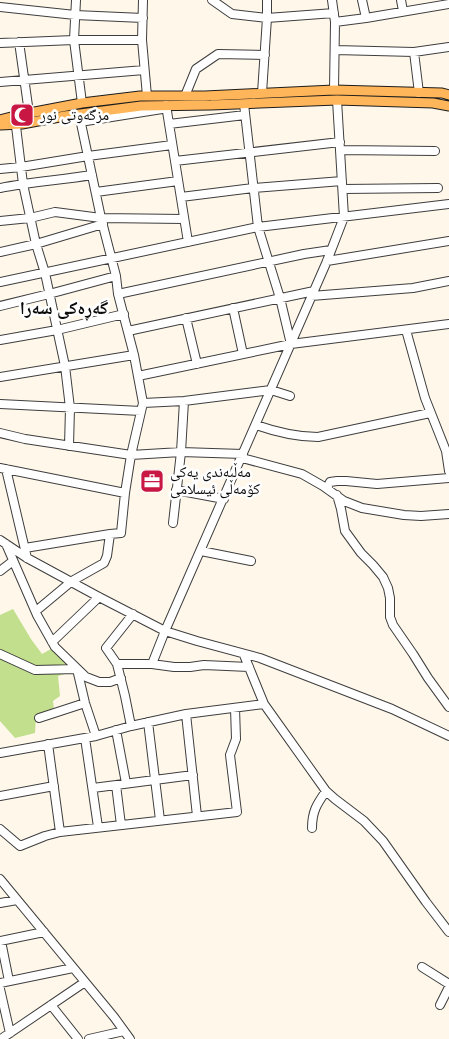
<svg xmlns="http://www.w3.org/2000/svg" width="449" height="1039" font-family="'Roboto Serif','Noto Naskh Arabic',serif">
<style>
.forest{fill:#c2df8e}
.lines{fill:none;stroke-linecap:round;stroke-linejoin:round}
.minor-casing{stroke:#3e3e3e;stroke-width:10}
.major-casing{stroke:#1c1c1c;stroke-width:11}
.minor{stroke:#fff;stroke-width:8}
.major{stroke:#ffb65a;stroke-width:9}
.labels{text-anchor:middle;stroke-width:5;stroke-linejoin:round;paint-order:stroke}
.poi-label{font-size:15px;fill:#0b0b0b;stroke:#fff;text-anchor:start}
.quarter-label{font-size:18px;font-weight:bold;fill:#0b0b0b;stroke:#fff}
</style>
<rect width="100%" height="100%" fill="#fff7ea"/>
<path class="forest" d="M13,609L31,639L42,654L51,649L69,665L71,672L58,676L60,696L53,701L54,709L36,717L35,733L15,738L0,721V615Z"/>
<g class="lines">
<g class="minor-casing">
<path id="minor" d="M76,0L74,40L82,103
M143,0L142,40L147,96
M212,0L232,14L267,18L334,13
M332,0L335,22L334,90
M362,0L366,18
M401,0L403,11
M0,7L75,15L143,18
M335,22L366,18L449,4
M19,42L29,113
M0,43L74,40H142
M335,50L414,52L449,47
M414,52L419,93
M0,82L144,70
M262,93L267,18V0
M185,96L196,69L218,54L265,55
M244,104L258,227L280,298L291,344
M166,105L188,242
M15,118L23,184L36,244L45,273L65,366L70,408L69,446
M80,122L162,109
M169,124L245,115
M340,150L435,151
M175,161L340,142
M0,169L21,167L88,156L172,145
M0,188C30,182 61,180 92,175
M343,189L438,188
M96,192L178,181
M181,197L253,188L342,181
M0,221L30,218L55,212L101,218L184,219
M0,252L36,244L103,224
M327,261L449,241
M0,282L258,227L449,204
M118,294L304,254L331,250
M311,296L413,288L449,281
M0,306L49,294L116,276
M233,308L243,354
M186,318L197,364
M406,330L425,398L446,451L449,471
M128,331L314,291
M0,340L57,330L124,314
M138,376L291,344L449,324
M0,377L134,355
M143,403L184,401L271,390L290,396
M0,404L141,411
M256,425C276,432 296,437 318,437L430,413
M0,433L25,439L131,455L181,452L243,454
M242,458L302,474L323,486L344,501L362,508L404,515L421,516L449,514
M0,468L125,493
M6,469L27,558
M327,488L330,482L337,481H346L377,484L449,478
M176,490L224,499
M337,495L341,509L345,531L361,553L373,565L383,577L388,588L390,598V617L393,625L413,654L428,678L449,707
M173,523L181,452L184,401
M0,540L27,558L99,597L165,631L197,641L260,658L392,709L449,736
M6,544L37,615L55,647L86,677L99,682H110L121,678
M25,548L110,534
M201,551L251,561
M0,571L13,561
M72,581L104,563L107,556L110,534L121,533L125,493L131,455L143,403L134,355L118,294L116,276L101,218L79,114
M36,611L72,581
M52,642L99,597
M0,654L35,670L77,669L85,703L96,736
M244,655L264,704L326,791L335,799L364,821L383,841L426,902L449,932
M117,664L106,648L133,614
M152,664L165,631L327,261L344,217L337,100
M186,714L197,816
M39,718L85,703
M148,722L160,820
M131,726L125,696L117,664H152L174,667H190L204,665L249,667
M116,730L126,783
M85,738L98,827
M48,744L60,832
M0,753L96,736L131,726L186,714L264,704
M116,785L121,825
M93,788L193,775
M0,796L54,786
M312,828C312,811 317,804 326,791
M0,829L20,846L45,836L60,832L237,812L230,755L236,739L235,708
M0,879L114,1017L130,1039
M0,903L17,900
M0,941L44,932
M1,941L9,981
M422,967L449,984
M0,983L73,968
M0,989L10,1033
M51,1005L78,1039
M440,1005L449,987
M1,1039L85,982
M89,1039L124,1031"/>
</g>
<g class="major-casing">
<path id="major" d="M0,120L19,115L82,103L140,96H205L334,90L442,93L449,95
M0,125L22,124L65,116L141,106L211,105L337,100L433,103L449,106"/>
</g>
<use href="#minor" class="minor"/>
<use href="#major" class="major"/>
</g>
<defs>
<g id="mosque-square" transform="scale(1.25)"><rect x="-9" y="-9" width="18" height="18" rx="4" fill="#c81742" stroke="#fff"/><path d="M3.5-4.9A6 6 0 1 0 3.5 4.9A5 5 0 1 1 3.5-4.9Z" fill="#fff"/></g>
<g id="office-square" transform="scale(1.25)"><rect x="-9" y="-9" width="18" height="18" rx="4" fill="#c81742" stroke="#fff"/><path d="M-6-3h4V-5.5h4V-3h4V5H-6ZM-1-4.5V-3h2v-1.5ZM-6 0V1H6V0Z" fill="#fff"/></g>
</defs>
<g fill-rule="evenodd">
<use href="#mosque-square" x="22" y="115"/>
<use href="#office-square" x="152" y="481"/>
</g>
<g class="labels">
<g class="poi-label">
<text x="40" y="120">مزگەوتی نور</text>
<text x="170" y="477">مەڵبەندی یەکی<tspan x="170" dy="17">کۆمەڵی ئیسلامی</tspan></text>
</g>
<g class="quarter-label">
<text x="64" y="314">گەڕەکی سەرا</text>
</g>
</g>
</svg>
